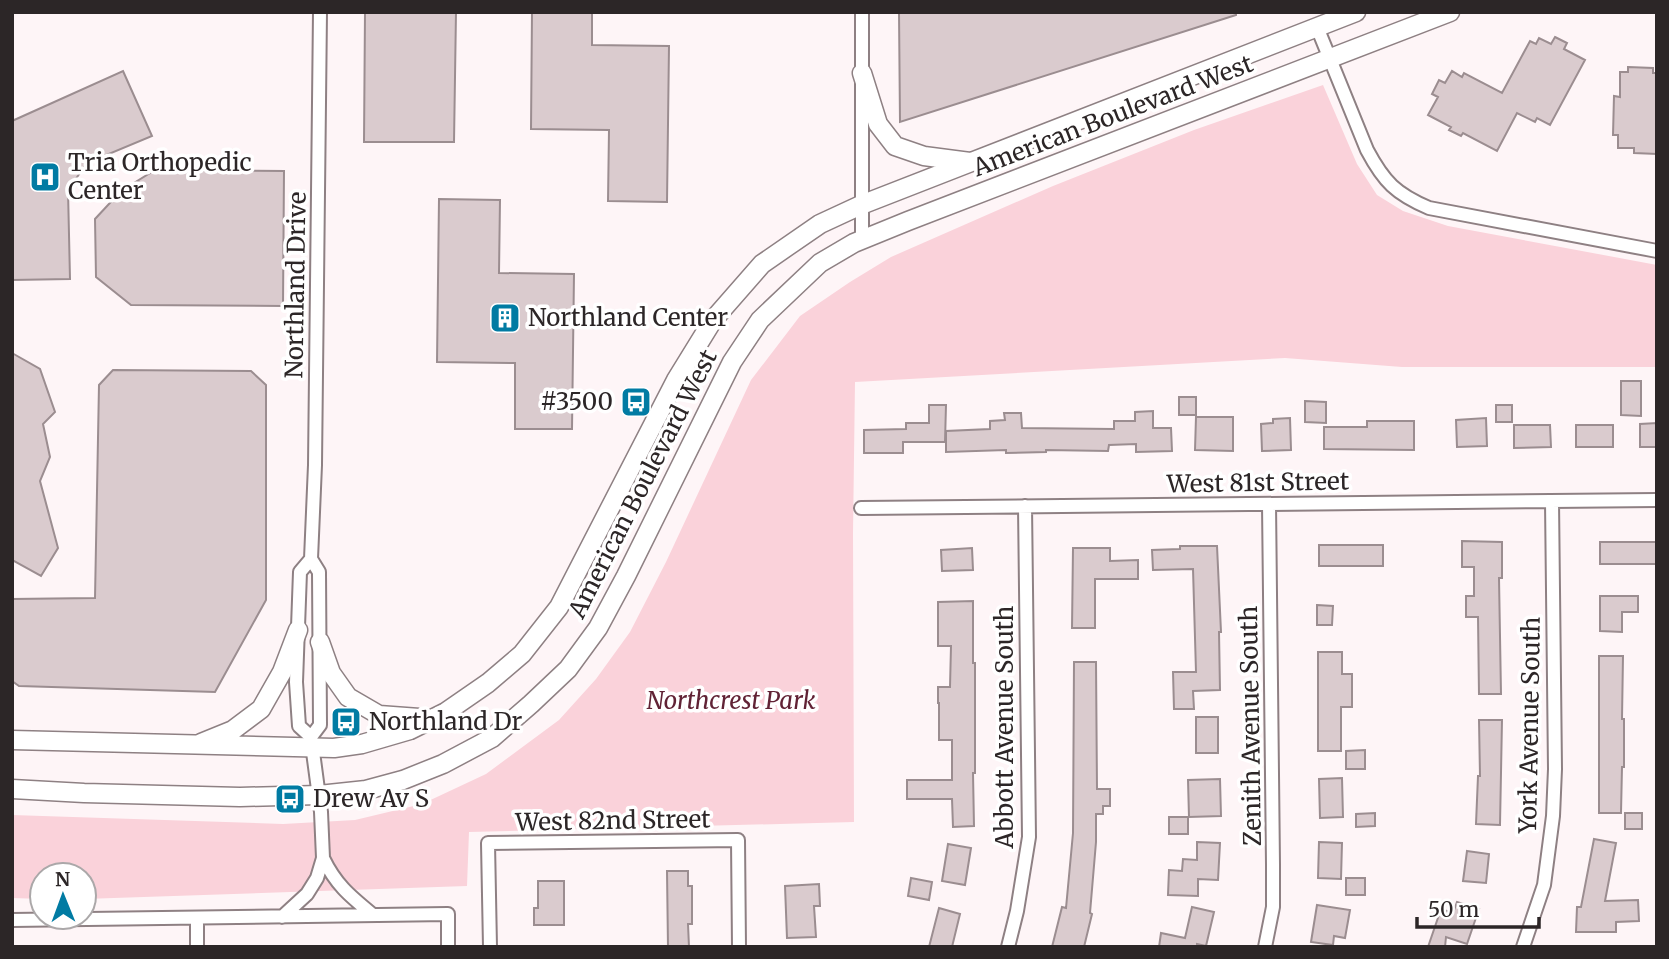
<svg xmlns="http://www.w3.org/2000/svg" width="1669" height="959" font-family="Merriweather,serif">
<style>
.green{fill:#fad2da}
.building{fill:#dacbce;stroke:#9b8d90;stroke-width:2}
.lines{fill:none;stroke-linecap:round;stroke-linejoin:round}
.street-casing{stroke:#8e8083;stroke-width:16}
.secondary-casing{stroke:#8e8083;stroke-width:21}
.street{stroke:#fff;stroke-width:12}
.secondary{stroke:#fff;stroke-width:18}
.labels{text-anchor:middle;stroke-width:7;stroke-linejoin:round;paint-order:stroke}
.street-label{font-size:24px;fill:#2c2627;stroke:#fff}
.poi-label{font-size:24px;fill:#2c2627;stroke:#fff;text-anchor:start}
.park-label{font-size:24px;font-style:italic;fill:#612235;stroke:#fff}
</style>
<rect width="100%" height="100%" fill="#fef5f7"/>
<path class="green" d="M1323,85L1357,164L1377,195L1403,211L1448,226L1657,265V367H1402L1285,358L855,382L853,533L854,822L469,832L467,886L84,899V875H42V899L12,898V815L283,824L355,820L422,804L486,774L559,720L596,679L630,632L666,562L751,380L800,316L850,282L891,257L1053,186L1194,130Z"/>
<path class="building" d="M365,12H456L454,142H364Z
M532,12H592V45L669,46L667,202L608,201L609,130L531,129Z
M899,12H1236V15L900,122Z
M1555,37L1567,43L1564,49L1585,60L1550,125L1537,118L1535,122L1517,113L1497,151L1463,133L1461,136L1449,130L1451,127L1428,115L1438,97L1432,94L1439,80L1445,83L1452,71L1462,77L1464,73L1502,93L1530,41L1536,44L1539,38L1551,44Z
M1628,67L1653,68V73H1657V154L1634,153V148H1618V135H1613L1614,96L1620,97V72H1628Z
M123,71L152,136L87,163L68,190L70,279L12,280V121Z
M155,170L284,171L283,306L131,305L96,277L95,219L121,191Z
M439,199L500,200L499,273L574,274L572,429H515V363L437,362Z
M12,353L40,369L55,412L43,424L50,457L40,481L58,548L41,576L12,560Z
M113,370L251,371L266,385V600L215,692L19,686L12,681V599L95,598L99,385Z
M1621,381H1641V416L1621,415Z
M1179,397H1196V415H1179Z
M1305,401L1326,402V423L1305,422Z
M929,405H946L945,442H903V453H864V430L906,429V423H929Z
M1496,405H1512V422H1496Z
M1153,411V428H1171L1172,451L1136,452V444L1109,445L1108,451L1046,450V452L1006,453V450L946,452V431L990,429V421L1005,420L1004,413H1021L1022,428L1114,429V421H1135V412Z
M1196,417H1233V451L1195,450Z
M1290,418L1291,450L1262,451L1261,424L1273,423V419Z
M1486,418L1487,446L1457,447L1456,420Z
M1367,421H1414V450L1324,449V427H1367Z
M1657,423V447H1640V424Z
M1514,425H1550L1551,447L1514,448Z
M1576,425H1613V447H1576Z
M1462,541L1502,542V578H1499L1501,694H1479L1478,617H1466V596H1474V567H1462Z
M1600,542H1657V564H1600Z
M1319,545H1383V566H1319Z
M1180,546H1217L1221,632H1219L1220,690L1193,691L1194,709H1174L1173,672H1196L1193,569L1153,570L1152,550L1180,549Z
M972,548L973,570L942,571L941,550Z
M1073,548H1110V561L1138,560V579H1095V628H1072Z
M1600,596H1638V612H1622V632L1600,631Z
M973,601V663H975V773H973L974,826L953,827L952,799H907V780H952V740H939V703H938V687H950L951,646H938V602Z
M1317,605L1333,606L1332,625H1317Z
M1318,652H1342V674H1352V707H1341V751H1318Z
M1599,656H1623L1622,719H1624V767H1622L1621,813H1599Z
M1074,662H1096L1097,789H1110V806H1103V814H1096V842L1090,913L1092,914L1084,947H1052L1062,907L1066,908L1073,833Z
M1196,717H1218V753H1196Z
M1479,720H1502L1500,825L1476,824L1478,776H1480Z
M1365,750V769H1346V751Z
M1342,778L1343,817L1320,818L1319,779Z
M1220,779L1221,816L1189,817L1188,780Z
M1375,813V826L1356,827V814Z
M1625,813H1642V829H1625Z
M1169,817H1188V834H1169Z
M1594,839L1616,843L1605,901L1638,900L1639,921L1616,922V932H1576L1577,907H1581Z
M1197,842L1220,843L1218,880L1198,879V896L1168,895L1169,870L1182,871L1183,859L1197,860Z
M1319,842L1342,843L1341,879L1318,878Z
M948,844L971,848L965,885L942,881Z
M1467,851L1489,854L1486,883L1463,881Z
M667,871H688V886H692V924H688L689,947H668Z
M911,878L932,882L929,900L908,896Z
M1346,878H1365V895H1346Z
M538,881H564V925H534V908H538Z
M819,884L820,906H814L816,937L787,938L785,886Z
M1457,902L1479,909L1467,944L1446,937L1445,947H1428L1441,909L1453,913Z
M1317,905L1350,910L1345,938L1334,936L1333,945L1311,942Z
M1192,907L1214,912L1206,946L1197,944V947H1159L1161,933L1185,938Z
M939,908L960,914L952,947H929Z"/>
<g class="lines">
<g class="street-casing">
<path id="street" d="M862,12V239
M1317,27L1367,150C1384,182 1396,194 1429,208L1657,251
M861,508L1657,500
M311,559L300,572L296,682L299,726L311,737
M323,858C336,885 350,896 373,915
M282,917L307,894L317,878L323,858L321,812L311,737L320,725L319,572L311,559L315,465L320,12
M197,919V947
M12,920L448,914V947
M490,947L488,843L738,840L739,947
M1008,947L1017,911L1029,837L1025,506
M1265,947L1273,907V864L1269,504
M1523,947L1544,885L1553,816L1555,769L1552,501"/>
</g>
<g class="secondary-casing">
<path id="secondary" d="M862,73L878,124L895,146L924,156L970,162
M320,642L331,673L348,697L379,715L433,719
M12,740L334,748L362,744L410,730L446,712L488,683L522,654L559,607L676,380L713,320L762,264L820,224L861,205L1356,12
M201,743L233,730L261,709L282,672L298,630
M12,789L84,793L240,797L319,795L366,790L403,780L443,764L492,738L531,704L568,669L598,628L626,576L732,362L760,320L820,263L854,243L908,221L1450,12"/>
</g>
<use href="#street" class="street"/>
<use href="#secondary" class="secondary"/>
</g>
<defs>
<g id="hospital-square" transform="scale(1.575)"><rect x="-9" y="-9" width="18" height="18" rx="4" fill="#017ba3" stroke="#fff"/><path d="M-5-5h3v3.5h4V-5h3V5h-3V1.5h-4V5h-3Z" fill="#fff"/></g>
<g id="building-square" transform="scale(1.575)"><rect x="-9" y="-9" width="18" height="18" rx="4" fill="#017ba3" stroke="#fff"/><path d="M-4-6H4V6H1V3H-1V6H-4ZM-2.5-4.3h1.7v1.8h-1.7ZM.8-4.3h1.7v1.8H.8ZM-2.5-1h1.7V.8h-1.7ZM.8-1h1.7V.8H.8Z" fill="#fff"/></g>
<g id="bus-square" transform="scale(1.575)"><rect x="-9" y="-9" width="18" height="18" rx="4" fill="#017ba3" stroke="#fff"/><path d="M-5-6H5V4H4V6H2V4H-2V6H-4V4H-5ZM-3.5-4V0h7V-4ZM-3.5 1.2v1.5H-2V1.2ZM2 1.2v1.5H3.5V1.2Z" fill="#fff"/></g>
</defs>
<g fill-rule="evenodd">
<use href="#hospital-square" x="45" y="177"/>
<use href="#building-square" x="505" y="318"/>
<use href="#bus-square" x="636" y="402"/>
<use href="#bus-square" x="346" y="722"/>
<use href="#bus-square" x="290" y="799"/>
</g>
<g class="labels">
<g class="street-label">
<text transform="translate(1113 116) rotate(-21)" y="8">American Boulevard West</text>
<text transform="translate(296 285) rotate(-89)" y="8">Northland Drive</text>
<text transform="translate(1258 483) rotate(-1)" y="8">West 81st Street</text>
<text transform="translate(643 484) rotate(-63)" y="8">American Boulevard West</text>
<text transform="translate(1530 725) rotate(-89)" y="8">York Avenue South</text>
<text transform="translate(1251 726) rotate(-91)" y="8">Zenith Avenue South</text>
<text transform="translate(1005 727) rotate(-90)" y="8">Abbott Avenue South</text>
<text transform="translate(613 821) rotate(-1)" y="8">West 82nd Street</text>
</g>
<g class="poi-label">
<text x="68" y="171">Tria Orthopedic<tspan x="68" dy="28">Center</tspan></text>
<text x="528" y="326">Northland Center</text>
<text x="613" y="410" text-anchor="end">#3500</text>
<text x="369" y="730">Northland Dr</text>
<text x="313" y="807">Drew Av S</text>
</g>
<g class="park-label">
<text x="731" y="709">Northcrest Park</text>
</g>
</g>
<rect width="1669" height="959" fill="none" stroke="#2c2627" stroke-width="28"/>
<g transform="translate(63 896) rotate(359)"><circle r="33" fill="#ffffff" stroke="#aba8a9" stroke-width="2"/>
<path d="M0-5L12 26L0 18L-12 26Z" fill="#017ba3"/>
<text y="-10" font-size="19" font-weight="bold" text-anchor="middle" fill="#2c2627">N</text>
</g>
<path d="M1417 917v10h122v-10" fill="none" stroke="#2c2627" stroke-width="3.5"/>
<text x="1428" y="917" font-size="21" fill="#2c2627" stroke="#ffffff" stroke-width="5" paint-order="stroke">50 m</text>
</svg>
